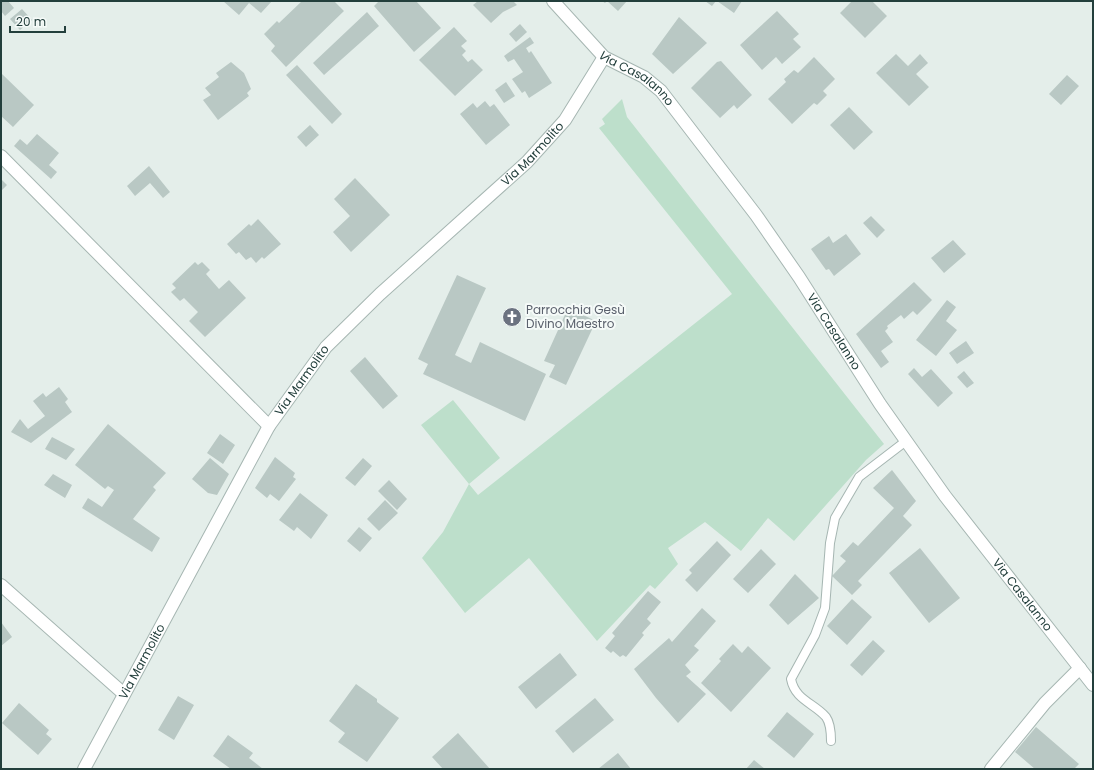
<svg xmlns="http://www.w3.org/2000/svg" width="1094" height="770" font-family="Poppins,sans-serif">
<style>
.green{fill:#bddfcb}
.building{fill:#b9c8c4}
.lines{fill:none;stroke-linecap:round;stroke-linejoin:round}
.lane-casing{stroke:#a6b6b2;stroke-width:10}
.street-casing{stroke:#a6b6b2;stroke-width:14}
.lane{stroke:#fff;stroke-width:8}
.street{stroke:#fff;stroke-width:12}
.labels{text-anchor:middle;stroke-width:4;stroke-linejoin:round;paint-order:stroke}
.street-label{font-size:12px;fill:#233f3c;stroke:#f5faf8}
.worship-label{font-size:12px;fill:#5b616d;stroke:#f5faf8;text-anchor:start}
</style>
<rect width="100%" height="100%" fill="#e4eeea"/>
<path class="green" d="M622,99L627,117L884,444L866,460L794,541L768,518L741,551L705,522L668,548L678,564L655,589L650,585L597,641L529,558L465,613L422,558L443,532L469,484L421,425L453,400L500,458L469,484L478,495L732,294L599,128L605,124L602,119Z"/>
<path class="building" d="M2,1H8L14,8L5,16L1,11Z
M223,1H272L261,13L249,3L239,15Z
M302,1H334L344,11L286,67L271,51L275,46L264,34L277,21L279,23Z
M379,1H416L441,28L414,52L374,6Z
M478,1H513L517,5L503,12L491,23L473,5Z
M602,1H627L618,11L607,1L605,3Z
M705,1H716L712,6Z
M717,1H742L734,13Z
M852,1H872L887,16L865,38L840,13Z
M22,9L32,20L20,30L10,19Z
M777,11L799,34L793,39L801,47L782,64L776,57L762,70L740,45Z
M367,12L379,26L324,75L313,63Z
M679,17L707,43L673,74L652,54Z
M520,24L527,32L516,42L509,34Z
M454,27L467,41L461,46L466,51L462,55L468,62L472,59L483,70L455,96L419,60Z
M530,37L534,43L526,48L529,53L531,51L552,83L529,98L525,91L522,93L512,79L523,72L514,59L508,62L504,56Z
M896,54L908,66L920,54L928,63L916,74L929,87L909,106L876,73Z
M814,57L835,79L823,91L827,95L817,105L814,103L792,124L768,99L786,82L784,79L794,70L798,73Z
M721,61L752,95L737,109L734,105L720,118L691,88L717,62Z
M231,62L244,73L251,89L247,93L249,96L218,120L203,100L211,95L205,88L219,77L216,73Z
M297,65L342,114L332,124L286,75Z
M1,73L34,105L13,127L1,116Z
M1067,75L1079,86L1061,105L1049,94Z
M506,82L515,96L504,103L495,90Z
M485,101L490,107L494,104L510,125L486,145L460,114L473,103L477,108Z
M849,107L873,132L854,150L830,125Z
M310,125L319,135L306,147L297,137Z
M37,134L59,153L49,165L57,172L51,179L14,146L20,139L27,145Z
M149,166L170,192L163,198L150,183L135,196L127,186Z
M355,178L390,215L351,252L333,232L350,216L334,199Z
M1,179L7,185L1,191Z
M871,216L885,230L877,238L863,223Z
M258,219L281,244L264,259L262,257L256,263L251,257L246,260L239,252L236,254L227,244L249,224L251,226Z
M846,234L861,254L834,276L829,269L826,270L811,249L829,236L833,243Z
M953,240L966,254L944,273L931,258Z
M195,262L198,265L202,262L210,270L206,274L219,289L229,280L246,298L205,337L189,321L198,312L184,298L180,301L171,292L176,288L172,284Z
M457,275L486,288L455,355L471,363L480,342L546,374L525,421L423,374L428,364L418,359Z
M914,282L932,300L917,315L913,311L904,319L901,315L887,326L888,328L885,331L893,342L881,351L889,362L881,368L856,334Z
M947,300L956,307L946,321L957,330L936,356L916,340Z
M568,308L596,321L566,385L549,377L555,365L544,361Z
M966,341L974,353L957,364L949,353Z
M365,357L398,396L383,409L350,371Z
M914,368L922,377L931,369L953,393L938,407L908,374Z
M964,371L974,383L967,388L957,377Z
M59,387L68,399L65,402L72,412L31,443L11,432L20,419L28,429L45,416L33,401L43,393L46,397Z
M108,424L166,473L153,487L156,490L133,519L160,538L152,552L82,508L88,498L102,507L114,490L108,486L105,489L75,465Z
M220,434L235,445L223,464L207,453Z
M52,437L75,449L66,460L45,449Z
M275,457L295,473L293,477L296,479L279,501L270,494L267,498L255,488Z
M210,458L229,474L217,495L208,493L192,479Z
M363,458L372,466L355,486L345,478Z
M892,470L916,501L903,516L912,525L858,581L862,585L852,595L832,576L846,561L840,556L853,542L858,546L894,508L873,488Z
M53,474L72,485L65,498L44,485Z
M389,480L407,499L397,510L378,491Z
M300,493L328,515L311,539L297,527L294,531L279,520Z
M385,500L398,513L379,531L367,519Z
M359,527L372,538L360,552L347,541Z
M717,541L731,555L697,592L685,580L692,573L689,570Z
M920,548L960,598L929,623L889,573Z
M761,549L776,564L748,593L733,579Z
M795,574L819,598L788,625L769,605Z
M648,591L661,602L647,619L651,623L642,633L644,635L626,657L623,655L620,657L613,651L611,653L605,648L615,636L612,633Z
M852,599L872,617L847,645L827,626Z
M702,608L716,621L694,646L699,650L685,665L691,672L686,676L706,694L678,723L656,698L634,669L669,638L672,642Z
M1,622L12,637L1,646Z
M873,640L885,651L862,676L850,665Z
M733,644L742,653L748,646L771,668L731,712L701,683L721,661L719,659Z
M560,653L577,675L536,709L518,687Z
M356,684L377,699V702L399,718L367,762L338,742L345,733L329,721Z
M178,696L194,705L174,740L158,730Z
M595,698L614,720L573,753L555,731Z
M19,703L49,730L46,734L52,739L38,755L2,723Z
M787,712L814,734L794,758L767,736Z
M1036,727L1079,764L1074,769H1035L1015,752Z
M458,733L490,769H443L432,757Z
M228,735L253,753L249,758L263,769H231L213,756Z
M618,753L631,769H598Z
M754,760L765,769H746Z"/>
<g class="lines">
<g class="lane-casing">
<path id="lane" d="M831,741C831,734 831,724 826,717C814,703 795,700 791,679L815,635L825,608L830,543L835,518L859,477L906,441"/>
</g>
<g class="street-casing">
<g id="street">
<path id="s1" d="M553,1L604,57L644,77L661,91L756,215L799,277L880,404L945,496L1093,685"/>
<path d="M1,156L269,426"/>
<path d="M1,585L124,694"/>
<path id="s2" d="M84,769L269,426L326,347L380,294L527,162L565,120L604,57"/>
<path d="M991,769L1045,703L1080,668"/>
</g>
</g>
<use href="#lane" class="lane"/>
<use href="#street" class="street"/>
</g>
<defs>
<g id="church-disc" transform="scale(1)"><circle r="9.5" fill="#6b7280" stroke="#f5faf8"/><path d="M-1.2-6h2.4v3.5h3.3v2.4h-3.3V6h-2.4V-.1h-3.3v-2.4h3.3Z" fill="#fff"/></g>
</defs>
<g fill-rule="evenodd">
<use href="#church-disc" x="512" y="317"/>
</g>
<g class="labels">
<g class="street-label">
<text dy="4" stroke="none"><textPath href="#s1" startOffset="115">Via Casalanno</textPath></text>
<text dy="4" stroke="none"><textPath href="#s2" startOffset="770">Via Marmolito</textPath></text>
<text dy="4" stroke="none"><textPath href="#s1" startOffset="439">Via Casalanno</textPath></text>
<text dy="4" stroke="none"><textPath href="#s2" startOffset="446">Via Marmolito</textPath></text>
<text dy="4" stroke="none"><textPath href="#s1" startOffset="763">Via Casalanno</textPath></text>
<text dy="4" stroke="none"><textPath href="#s2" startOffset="122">Via Marmolito</textPath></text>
</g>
<g class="worship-label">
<text x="526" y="314">Parrocchia Gesù<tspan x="526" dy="14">Divino Maestro</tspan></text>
</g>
</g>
<rect width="1094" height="770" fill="none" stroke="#233f3c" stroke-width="4"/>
<path d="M10 26v6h55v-6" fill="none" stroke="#233f3c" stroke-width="2"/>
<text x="16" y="26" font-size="12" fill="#233f3c" stroke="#f5faf8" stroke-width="3" paint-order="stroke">20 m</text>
</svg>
